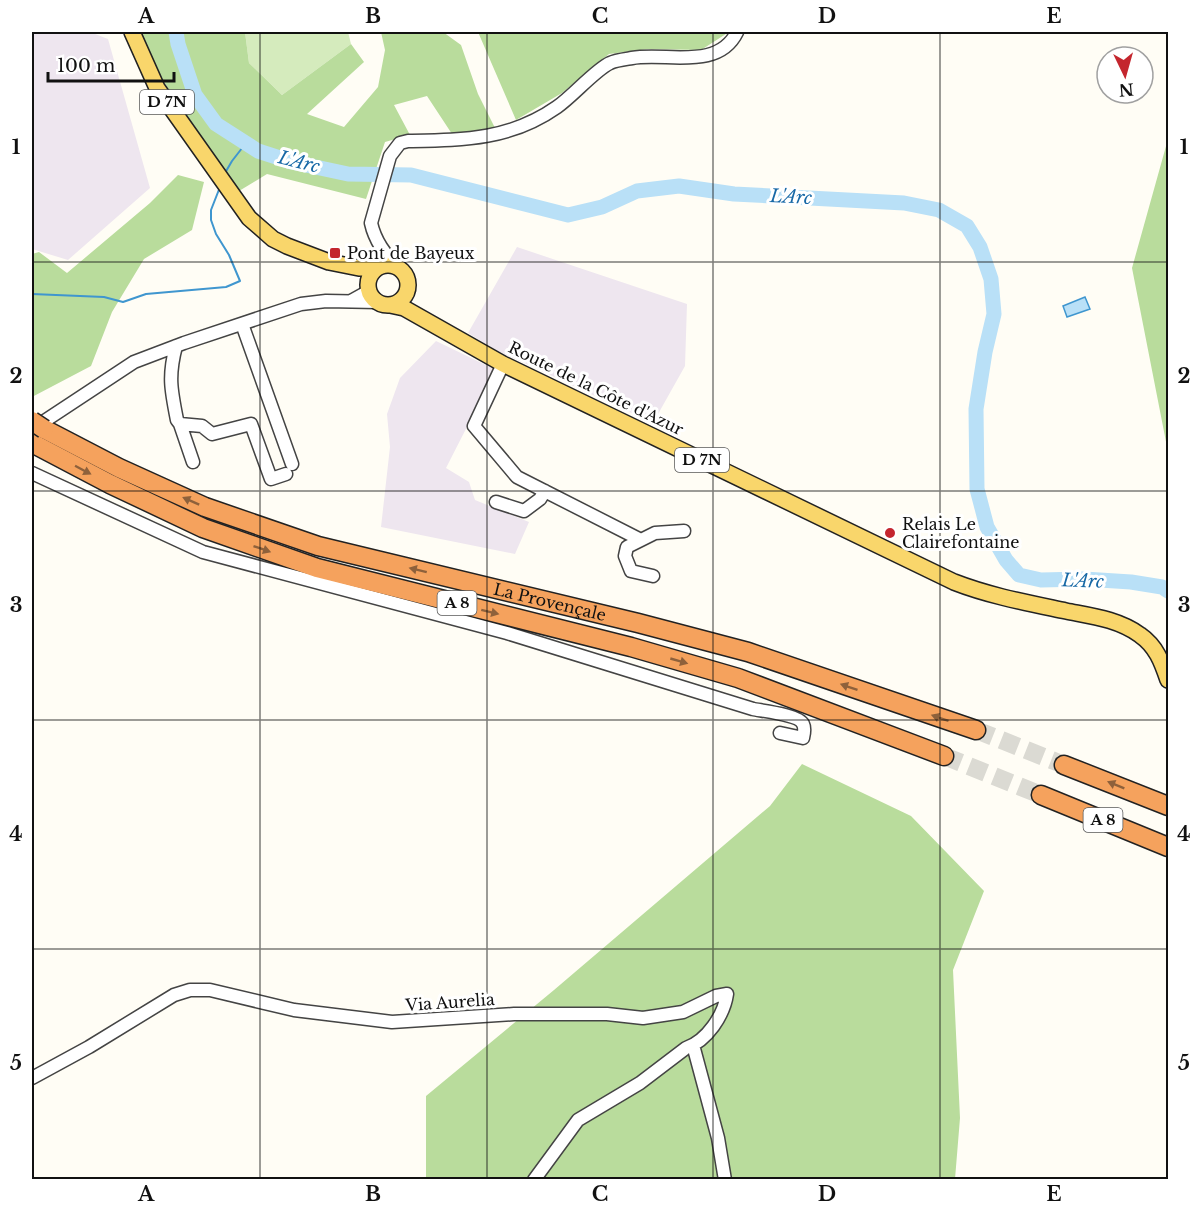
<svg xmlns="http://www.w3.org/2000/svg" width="1200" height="1211" font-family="'Libre Baskerville',serif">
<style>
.industrial{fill:#eee6ef}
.green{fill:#d5ebbd}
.forest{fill:#b9dc9c}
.water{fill:#b9e0f7;stroke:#3f96cf;stroke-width:1.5}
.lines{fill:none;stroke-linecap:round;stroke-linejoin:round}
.stream{stroke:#3f96cf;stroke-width:2}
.river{stroke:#b9e0f7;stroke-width:15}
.highway-tunnel{stroke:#dbdad3;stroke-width:18;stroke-dasharray:18 9;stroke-linecap:butt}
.minor-casing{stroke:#444;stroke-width:15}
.major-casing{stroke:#222;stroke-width:18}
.highway-casing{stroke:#222;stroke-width:21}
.minor{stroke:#fff;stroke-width:12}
.major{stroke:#f9d66b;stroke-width:15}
.highway{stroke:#f5a25d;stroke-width:18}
.highway-bridge-casing{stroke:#222;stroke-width:21;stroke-linecap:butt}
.highway-bridge{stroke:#f5a25d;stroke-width:18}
.oneway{fill:#8e613b}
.grid{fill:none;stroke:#111;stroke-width:1.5;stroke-opacity:0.55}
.poi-dot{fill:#c4262e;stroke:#fff;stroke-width:2}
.labels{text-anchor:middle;stroke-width:6;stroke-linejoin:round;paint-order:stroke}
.shield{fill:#fff;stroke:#585858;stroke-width:1.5}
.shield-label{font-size:15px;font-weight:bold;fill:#111}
.poi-label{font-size:16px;fill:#111;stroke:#fff;text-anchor:start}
.street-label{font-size:16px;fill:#111;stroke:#fff}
.water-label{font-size:18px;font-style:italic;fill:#1768a6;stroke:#fff}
.neatline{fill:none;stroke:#111;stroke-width:2}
.grid-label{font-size:20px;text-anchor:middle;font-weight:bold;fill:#111}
</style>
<rect width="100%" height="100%" fill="#fffdf5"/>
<path class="industrial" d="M32,32H90L108,39L150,188L68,260L32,249Z
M517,247L687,304L685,366L653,423L496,350L468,333Z
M436,341L496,370L446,468L469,482L475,500L529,522L515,554L381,527L390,447L387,414L400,378Z"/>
<path class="green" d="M245,32H348L351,44L282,95L249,63Z"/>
<path class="forest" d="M141,32H245L249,63L282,95L351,44L364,62L307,114L344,127L378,87L385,50L381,32H443L461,45L478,94L496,130L452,134L427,96L394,105L410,135L385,142L366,199L267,174L239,191L159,75Z
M478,32H729L701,50L648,49L609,54L562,93L516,120Z
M1168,139V452L1132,268Z
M178,175L204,182L192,230L144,259L112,312L91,366L32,397V254L39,252L67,273L150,203Z
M802,764L911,816L984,891L953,970L960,1118L955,1179L426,1180V1096L554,990L770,806Z"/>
<path class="water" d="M1085,297L1090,309L1067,317L1063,306Z"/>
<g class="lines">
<path class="stream" d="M225,173L232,161L246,143
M32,294L104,297L123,302L146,294L226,287L240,281L229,255L216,234L211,220V210L220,187"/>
<path class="river" d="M176,32L178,44L195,95L216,124L258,151L292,162L348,174L411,175L568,215L602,207L637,191L679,186L734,194L904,203L939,210L967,226L980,247L991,279L994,314L985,352L976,409L977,489L987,527L1006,560L1019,575L1041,580L1084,579L1131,582L1162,587L1168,591"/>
<path class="highway-tunnel" d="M976,730L1064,765
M944,756L1041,795"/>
<g class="minor-casing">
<path id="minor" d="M397,267C385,254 375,241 371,223L390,156L400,143L408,141C464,140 510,140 557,107C573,96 595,70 610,63C616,60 626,59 632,58C666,52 718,71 737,32
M351,301L369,291
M242,324L292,464
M176,346C168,376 171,390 177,420L180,424L202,426L212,434L251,424L271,479L286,474
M503,364L474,426L517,477L641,540
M180,424L193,462
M34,428L134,362L184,343L301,304L326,301L378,302
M32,473L203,552L507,633L753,709C763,711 799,715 803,724C805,728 804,734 803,738L780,733
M496,502L524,511L540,499L545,491
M653,576L631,571L625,556L627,547L655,533L684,531
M693,1045L718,1138L725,1180
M32,1078L89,1047L174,995L190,990H210L294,1010L392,1022L514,1014H607L643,1018L683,1012L716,996L727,994C724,1015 707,1041 686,1048L640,1083L578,1120L534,1180"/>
</g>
<g class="major-casing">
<path id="major" d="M132,32L157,88L249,218L273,239L287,246L329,262L359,268H377
M368 285a20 20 0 1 1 40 0a20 20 0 1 1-40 0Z
M390,305L404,308L503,364L954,582C990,596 1028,603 1066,611C1091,616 1118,619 1140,635C1156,646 1162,662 1168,680"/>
</g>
<g class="highway-casing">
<g id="highway">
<path id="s1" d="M44,429L119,468L205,507L318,546L638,623L748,652L976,730"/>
<path d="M32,443L110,484L203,528L317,568L631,647L738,678L944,756"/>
<path d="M1064,765L1168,806"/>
<path d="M1041,795L1168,847"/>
</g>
</g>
<use href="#minor" class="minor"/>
<use href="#major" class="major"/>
<use href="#highway" class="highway"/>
<g class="highway-bridge-casing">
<path id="highway-bridge" d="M32,421L44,429"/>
</g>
<use href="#highway-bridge" class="highway-bridge"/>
</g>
<defs><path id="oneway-solid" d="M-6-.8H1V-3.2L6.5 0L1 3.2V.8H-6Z" transform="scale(1.5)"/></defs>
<g class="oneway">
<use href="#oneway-solid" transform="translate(83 470) rotate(28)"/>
<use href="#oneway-solid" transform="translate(191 501) rotate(-156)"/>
<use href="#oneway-solid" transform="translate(262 549) rotate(19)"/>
<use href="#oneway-solid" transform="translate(418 570) rotate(-166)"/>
<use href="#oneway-solid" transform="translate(490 612) rotate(14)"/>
<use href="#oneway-solid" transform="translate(679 661) rotate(16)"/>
<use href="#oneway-solid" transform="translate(849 687) rotate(-161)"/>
<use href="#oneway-solid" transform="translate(940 718) rotate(-161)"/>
<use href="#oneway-solid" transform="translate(1116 785) rotate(-158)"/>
</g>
<path class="grid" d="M260,32V1180M487,32V1180M713,32V1180M940,32V1180M32,262H1168M32,491H1168M32,720H1168M32,949H1168"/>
<g class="poi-dot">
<rect x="329" y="247" width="12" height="12" rx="3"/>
<circle cx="890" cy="533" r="6"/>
</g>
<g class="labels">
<g class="shield">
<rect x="140" y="90" width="54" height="24" rx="4.5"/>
<rect x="675" y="448" width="54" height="24" rx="4.5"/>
<rect x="437.5" y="591" width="39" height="24" rx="4.5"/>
<rect x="1083.5" y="808" width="39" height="24" rx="4.5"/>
</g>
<g class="shield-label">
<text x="167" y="107">D 7N</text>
<text x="702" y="465">D 7N</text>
<text x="457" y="608">A 8</text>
<text x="1103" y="825">A 8</text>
</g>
<g class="poi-label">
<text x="347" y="259">Pont de Bayeux</text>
<text x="902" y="530">Relais Le<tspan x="902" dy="18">Clairefontaine</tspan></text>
</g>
<g class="street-label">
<text transform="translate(596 388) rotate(26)" y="6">Route de la Côte d'Azur</text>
<text dy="6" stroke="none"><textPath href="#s1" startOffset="537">La Provençale</textPath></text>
<text transform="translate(450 1002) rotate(-4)" y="6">Via Aurelia</text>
</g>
<g class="water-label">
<text transform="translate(299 162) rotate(14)" y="6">L'Arc</text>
<text transform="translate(791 197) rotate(3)" y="6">L'Arc</text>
<text transform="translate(1083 581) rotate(2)" y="6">L'Arc</text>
</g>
</g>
<rect width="1200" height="1211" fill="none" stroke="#ffffff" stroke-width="66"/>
<g transform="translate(1125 75) rotate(175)"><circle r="28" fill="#ffffff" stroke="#a0a0a0" stroke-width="1.5"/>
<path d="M0-4.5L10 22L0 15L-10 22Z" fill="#c4262e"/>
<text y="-9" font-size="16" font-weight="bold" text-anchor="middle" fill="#111111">N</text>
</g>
<path d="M48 72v9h126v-9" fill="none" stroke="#111111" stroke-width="3"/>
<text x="57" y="72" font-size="18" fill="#111111" stroke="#ffffff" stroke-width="4.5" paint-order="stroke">100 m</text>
<rect x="33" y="33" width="1134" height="1145" class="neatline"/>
<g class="grid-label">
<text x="146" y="23">A</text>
<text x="373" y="23">B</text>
<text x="600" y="23">C</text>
<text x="827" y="23">D</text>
<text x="1054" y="23">E</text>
<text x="16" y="154">1</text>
<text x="1184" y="154">1</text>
<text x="16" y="383">2</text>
<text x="1184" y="383">2</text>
<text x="16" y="612">3</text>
<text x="1184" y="612">3</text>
<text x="16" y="841">4</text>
<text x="1184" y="841">4</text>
<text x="16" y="1070">5</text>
<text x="1184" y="1070">5</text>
<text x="146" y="1201">A</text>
<text x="373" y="1201">B</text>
<text x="600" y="1201">C</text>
<text x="827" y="1201">D</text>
<text x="1054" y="1201">E</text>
</g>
</svg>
